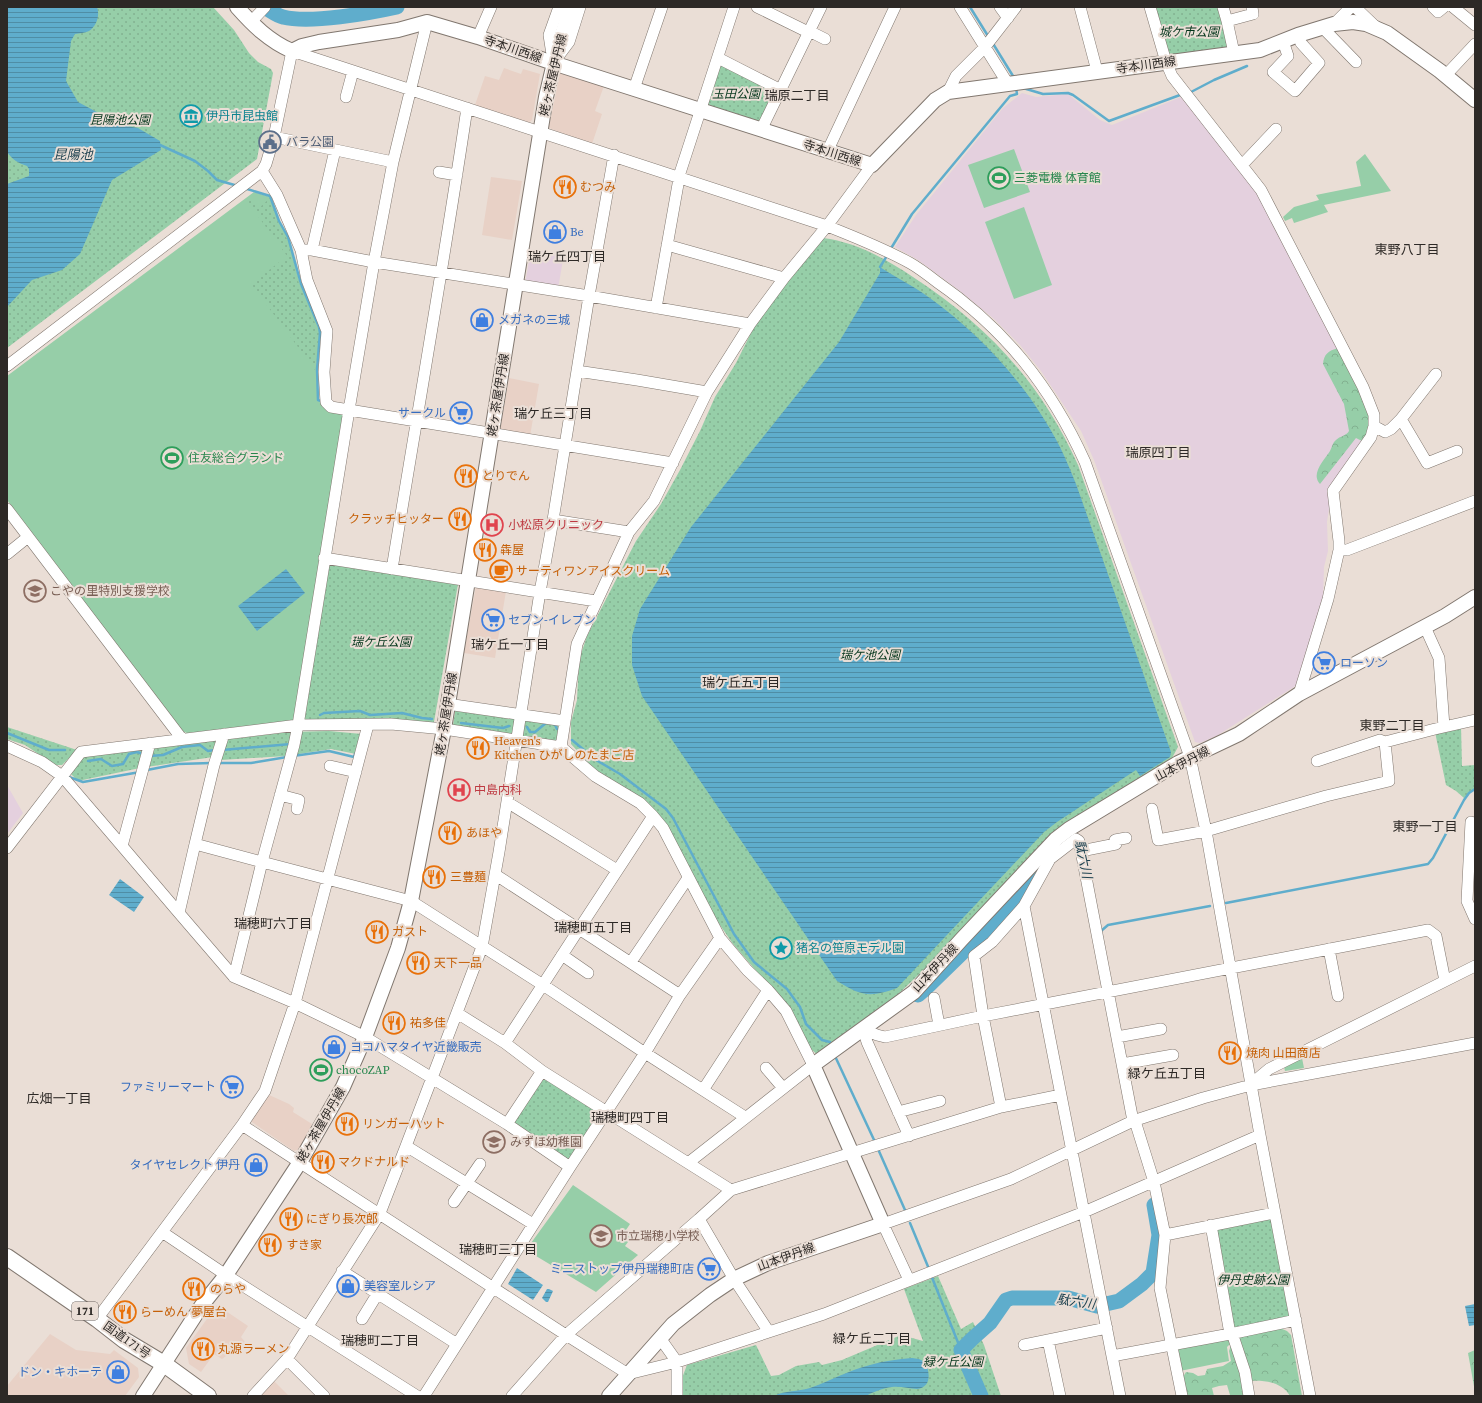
<svg xmlns="http://www.w3.org/2000/svg" width="1482" height="1403" font-family="'Source Serif 4','Noto Sans JP',serif">
<style>
.commercial{fill:#e8d1c6}
.industrial{fill:#e4d0de}
.grass{fill:#96cea8}
.forest{fill:url(#forest-crowns)}
.park{fill:url(#park-dots)}
.water{fill:url(#water-rules)}
.lines{fill:none;stroke-linecap:round;stroke-linejoin:round}
.stream{stroke:#5fadcc;stroke-width:2.5}
.river{stroke:#5fadcc;stroke-width:15}
.minor-casing{stroke:#81776f;stroke-width:12}
.major-casing{stroke:#81776f;stroke-width:16}
.highway-casing{stroke:#81776f;stroke-width:18}
.minor{stroke:#fff;stroke-width:11}
.major{stroke:#fff;stroke-width:14}
.highway{stroke:#fff;stroke-width:16}
.labels{text-anchor:middle;stroke-width:4;stroke-linejoin:round;paint-order:stroke}
.shield{fill:#eaded6;stroke:#665f5b;stroke-width:1}
.shield-label{font-size:11px;font-weight:bold;fill:#2d2926}
.park-label{font-size:12px;font-style:italic;fill:#003419;stroke:#eaded6}
.street-label{font-size:12px;fill:#2d2926;stroke:#eaded6}
.culture-label{font-size:12px;fill:#0d838f;stroke:#eaded6;text-anchor:start}
.service-label{font-size:12px;fill:#4e5e75;stroke:#eaded6;text-anchor:start}
.leisure-label{font-size:12px;fill:#27864d;stroke:#eaded6;text-anchor:start}
.food-label{font-size:12px;fill:#c56008;stroke:#eaded6;text-anchor:start}
.shop-label{font-size:12px;fill:#366cbe;stroke:#eaded6;text-anchor:start}
.health-label{font-size:12px;fill:#be3a42;stroke:#eaded6;text-anchor:start}
.education-label{font-size:12px;fill:#785e54;stroke:#eaded6;text-anchor:start}
.neighbourhood-label{font-size:13px;fill:#2d2926;stroke:#eaded6}
.water-label{font-size:13px;font-style:italic;fill:#1e4250;stroke:#eaded6}
</style>
<defs>
<pattern id="forest-crowns" width="20" height="18" patternUnits="userSpaceOnUse"><rect width="20" height="18" fill="#96cea8"/><path d="M2 6a3 3 0 1 1 6 0M12 15a3 3 0 1 1 6 0" fill="none" stroke="#82b190"/></pattern>
<pattern id="park-dots" width="8" height="8" patternUnits="userSpaceOnUse"><rect width="8" height="8" fill="#96cea8"/><path d="M2 2h.1M6 6h.1" fill="none" stroke="#82b190" stroke-width="1.8" stroke-linecap="round"/></pattern>
<pattern id="water-rules" width="6" height="5" patternUnits="userSpaceOnUse"><rect width="6" height="5" fill="#5fadcc"/><path d="M0 2.5h6" fill="none" stroke="#4f8da5"/></pattern>
</defs>
<rect width="100%" height="100%" fill="#eaded6"/>
<path class="commercial" d="M504,68L521,74L523,69L540,74L532,120L528,123L475,105L485,76L499,80Z
M561,68L605,83L595,111L602,114L592,144L551,129L549,127Z
M491,177L522,181L512,240L482,235Z
M509,378L539,384L530,436L500,431Z
M476,586L506,591L495,658L464,653Z
M267,1094L289,1104L294,1108L293,1112L312,1124L300,1149L294,1151L252,1122V1119Z
M217,1305L248,1326L241,1337L245,1342L222,1359L214,1354L201,1372L189,1364L186,1348Z
M50,1334L76,1350L110,1354L114,1350L138,1368L139,1377L125,1396H7V1386Z
M273,1380L289,1396H259Z"/>
<path class="industrial" d="M1022,93L1036,97L1068,94L1100,120L1112,125L1181,97L1258,192L1359,390L1367,434L1327,491L1330,502L1327,522L1328,551L1324,567L1323,598L1297,685L1218,735L1200,743L1195,742L1094,460L1081,431L1041,371L1020,345L994,319L960,291L918,260L895,247L916,215L1003,108Z
M531,249L564,254L558,289L525,284Z
M7,785L23,813L7,834Z"/>
<path class="grass" d="M1014,149L1030,192L984,208L968,165Z
M1365,154L1391,191L1324,205L1328,212L1294,223L1292,218L1285,221L1283,217L1294,207L1319,200L1316,195L1361,186L1356,162Z
M254,192L270,197L278,219L288,238L300,284L319,328L320,333L316,369L318,400L329,409L343,413L295,723L187,733L182,731L7,500V376Z
M1024,207L1052,285L1014,299L985,222Z
M1302,1058L1304,1068L1285,1071L1284,1067Z
M573,1185L630,1224L624,1233L631,1238L625,1246L638,1255L596,1292L526,1250Z
M1230,1338L1231,1343L1227,1347L1229,1361L1180,1371L1176,1349Z"/>
<path class="forest" d="M1338,348C1346,365 1372,407 1370,425C1369,431 1365,437 1362,441L1356,438L1320,484C1310,474 1325,459 1330,451C1332,447 1333,442 1336,440C1340,436 1346,436 1349,431L1344,404L1323,364C1324,354 1328,351 1338,348Z
M1280,1328L1287,1331L1291,1335L1302,1396H1290C1282,1382 1264,1380 1250,1381L1236,1336Z
M1231,1345L1237,1360L1246,1396L1230,1395L1227,1385L1219,1386L1212,1388L1214,1396H1186L1183,1377L1186,1372L1193,1373L1198,1376L1205,1375L1207,1369L1223,1366L1231,1361L1229,1351Z
M1475,1350V1392L1468,1353Z"/>
<path class="park" d="M7,7H213L234,30L249,53L258,62L271,69L273,73L257,159L7,348Z
M1154,7H1218L1230,49L1175,59L1167,55Z
M719,61L776,90L762,124L706,105Z
M250,198L259,208L270,198L276,218L287,239L299,284L319,333L315,370L251,284L287,256L247,201Z
M823,238C856,242 886,259 913,277C988,326 1041,383 1078,465L1178,747L1172,758L1054,835L956,939L891,1001L819,1056L806,1045L758,973L733,944L711,912L648,804L627,789L594,769L571,744V722L577,700L579,660L587,636L636,541L661,504L680,470L700,431L715,397L736,363L754,327L818,241Z
M330,563L458,584L434,722L307,720L304,718L325,571Z
M456,706L562,721L559,742L453,725Z
M1461,726L1462,766L1475,765V788L1464,798L1456,791L1446,785L1435,732Z
M7,727L74,749L77,750L62,765H55L25,745L7,739Z
M329,731L362,734L356,754L331,749L286,756L221,760L213,757L140,768L78,781L70,773L78,762L86,756L289,732Z
M540,1078H546L598,1109V1116L570,1160L565,1161L511,1123Z
M1270,1216L1290,1316L1233,1331L1216,1226Z
M938,1276L961,1329L973,1322L984,1345L1001,1396H681L682,1378L687,1365L756,1345L771,1376L779,1375L796,1366L819,1362L822,1365L842,1360L901,1335L923,1341L904,1289Z"/>
<path class="water" d="M7,7H97C100,15 97,26 89,31C85,33 79,33 75,34L71,41L66,81L78,102L121,125L138,128L160,141L161,150L112,180L80,254L62,270L32,280L7,307V184L29,176V169L27,166C18,163 13,160 7,152Z
M880,267C895,277 912,285 927,296C982,335 1029,387 1060,447C1066,459 1071,472 1076,484L1171,752L1170,757L1140,776L1136,770L1057,822L1044,832L897,988C870,998 861,996 837,981L642,696L632,665V636L640,609L691,527L839,342L880,273Z
M286,569L305,593L257,631L238,606Z
M120,879L144,897L134,912L109,895Z
M517,1268L543,1285L533,1300L508,1284Z
M547,1289H549L553,1291L548,1302H546L542,1298Z
M1475,1304V1325L1469,1326L1465,1306Z
M912,1358L919,1359L925,1362C930,1372 932,1387 917,1389C909,1389 901,1386 892,1387C883,1388 873,1392 866,1396H774C786,1390 797,1392 810,1388C830,1381 849,1370 870,1365C884,1361 898,1359 912,1358Z"/>
<g class="lines">
<path class="stream" d="M970,7L988,36
M992,42L1013,76L1014,79
M1023,88L1043,94L1068,93L1073,95L1109,121L1180,95
M1191,92L1214,80L1247,66
M160,145L195,161L208,171L217,180L238,186
M244,188L270,196L279,221L288,237L301,284L319,327L320,333L317,369L318,400L321,401
M890,250L912,214L1010,96L1017,94L1016,88
M880,267L888,254
M320,715L324,713L360,711L370,715L402,713L422,718L432,719
M461,723L503,728L509,726
M553,724L555,725L557,729
M527,727L530,732H535L546,723
M7,733L49,750H65
M572,740L596,760L620,774L666,809L673,818L734,934L754,962L787,989L800,1007L806,1024L822,1040L830,1042L831,1046
M222,750L291,744
M150,756L163,755L182,747L200,745L208,751L215,750
M293,756L329,751L354,757L355,754
M88,761L101,759L112,766L123,764L129,754L137,752L143,754
M218,763H251L287,757
M147,770L178,764L211,763
M69,777L83,782L140,772
M1226,903L1428,864L1433,858L1464,800L1469,793L1475,789
M1101,931L1108,925L1210,906
M834,1054L875,1142
M878,1149L905,1210
M910,1223L929,1269
M931,1275L961,1350"/>
<path class="river" d="M264,7C270,10 277,16 283,17C310,24 370,13 397,7
M918,995L925,989L999,917L1017,896L1036,866
M981,1396L961,1350L972,1339L990,1323L1006,1300L1012,1298H1068L1097,1306L1119,1301L1142,1284L1153,1273L1159,1235L1154,1205"/>
<g class="minor-casing">
<path id="minor" d="M757,7L808,32
M960,7L1008,84
M1000,7L1008,18
M1080,7L1097,71
M1150,7L1166,62L1172,76L1261,190L1363,387L1374,415V426L1371,437L1333,491L1339,541V550L1328,599L1299,694
M1223,7L1227,21L1253,14L1252,7
M1355,7L1376,27
M1433,7L1438,12L1444,7
M1453,7L1475,25
M1227,21L1234,53
M251,22L265,7
M427,22L393,162L374,262L589,296L750,324
M1334,24L1351,7
M1322,27L1356,62
M809,31L825,39
M478,37L491,7
M1283,41L1288,56L1273,72L1295,91L1319,63L1301,43L1298,35
M557,58L569,42L580,7
M718,58L781,90
M553,61L549,35L559,7
M1446,75L1475,44
M634,89L662,7
M948,92L956,76L985,47L1016,7
M346,97L353,71
M761,130L821,7
M274,137L393,162
M827,152L895,7
M1242,165L1276,129
M262,171L277,195L301,250
M439,172L457,175
M667,245L784,278
M312,250L335,150
M656,308L680,173L734,7
M7,366L262,171L266,164L274,137L292,51L827,226C855,237 883,248 910,263C919,268 928,275 937,282C1005,329 1051,387 1085,462L1190,757L1206,831L1260,1135L1310,1396
M577,371L637,380L707,392
M1401,419L1427,463L1457,451
M1374,426L1385,432L1391,429L1401,419L1436,374
M7,509L182,739
M553,520L629,532
M1339,550H1347L1475,501
M7,554L28,537
M324,558L596,601
M392,569C417,416 444,262 467,108
M1425,627L1439,658L1444,727
M447,704L565,721
M150,743L122,846L179,913
M7,746L42,762L62,776L122,846
M561,747L577,644L629,532L654,501L707,392L750,324L784,278L827,226L872,165
M1317,761L1380,740L1385,742L1435,729L1475,720
M330,766L356,772
M280,795L299,800L297,809
M507,802L617,870
M1152,809L1158,840L1206,831L1326,796L1389,781L1385,742
M1471,822L1467,901L1475,919
M195,844L214,765L224,734
M7,848L81,752L298,725L391,724L444,729L561,747L595,776L640,803L653,816L663,828L720,938L747,970L768,990L786,1011L813,1065L688,1163L731,1190
M1081,851L1116,844L1115,840L1126,838
M496,875L579,929L653,816
M1024,906L1112,1356
M1329,949L1338,996
M562,955L588,973
M631,962L688,878
M234,977L179,913L195,844L262,862L294,745L298,725L349,410L331,407L326,402L324,372L327,331L307,280L301,250H312L374,262L349,410L673,463
M934,998L939,1025
M457,1013L505,1043L542,1071L688,1163
M863,1029L877,1035L885,1037L983,1016L1428,930L1436,936L1445,981
M863,1029L867,1042L909,1136
M1117,1037L1161,1029
M505,1043L579,929L680,995
M1122,1064L1173,1055
M766,1068L783,1088
M542,1071L507,1124L570,1167
M1251,1084L1269,1069L1475,966
M703,1090L768,990
M1001,1107L983,1016L974,956L992,942L1024,906L1050,859L1076,839L1079,841L1081,851L1133,1121
M898,1112L940,1101
M1135,1121L1154,1182L1165,1235L1160,1288L1182,1396
M507,1124L365,1037L295,1003L234,977L262,862L411,901L543,985L645,1053L745,1117
M242,1125L566,1335L628,1374L677,1362L824,1314L1084,1212L1260,1135
M406,1146L482,947L499,852L540,592L553,520L589,296L614,155
M454,1202L480,1164
M1211,1225L1230,1334
M162,1232L226,1275L417,1396
M1165,1235L1274,1213
M342,1271L457,1344
M909,1280L883,1224L1011,1179L1133,1121L1203,1098L1251,1085L1475,1043
M97,1319L242,1125L265,1091L295,1003L368,725
M362,1319L378,1293
M769,1332L734,1279L699,1219L731,1190L1001,1107L1061,1095
M1232,1333L1245,1372L1249,1396
M660,1338L677,1362V1396
M1048,1340L1060,1396
M1024,1345L1107,1328
M287,1359L324,1396
M253,1396L287,1359L380,1213L406,1146L533,1224
M424,1396L570,1167L645,1053L680,995L720,938
M512,1396L566,1335L699,1219
M1120,1396L1112,1356L1230,1334L1296,1320"/>
</g>
<g class="major-casing">
<path id="major" d="M237,7C253,25 269,41 292,51L302,46L319,42L398,30L427,22L478,37L553,63L872,165L935,100L948,92L1260,50L1298,35L1334,24L1353,22L1366,24L1387,33L1440,71L1475,100
M143,1396L202,1305L226,1275L300,1162L343,1087L365,1037L398,948L411,901L444,729L546,97L557,50L571,7
M609,1396L673,1324L710,1295L734,1279L768,1263L883,1224L813,1065L914,992L961,940L1056,839L1069,829L1178,763L1239,734L1299,694L1445,616L1475,597"/>
</g>
<g class="highway-casing">
<path id="highway" d="M7,1257L97,1319L124,1340L164,1364L208,1396"/>
</g>
<use href="#minor" class="minor"/>
<use href="#major" class="major"/>
<use href="#highway" class="highway"/>
</g>
<defs>
<g id="museum-ring" transform="scale(1.15)"><circle r="9.5" fill="#eaded6" stroke="#0f9aa8" stroke-width="1.5"/><path d="M0-6L6-3V-2H-6V-3ZM-5-1h2V3h-2ZM-1-1h2V3h-2ZM3-1h2V3H3ZM-6 4H6V6H-6Z" fill="#0f9aa8"/></g>
<g id="civic-ring" transform="scale(1.15)"><circle r="9.5" fill="#eaded6" stroke="#5c6f8a" stroke-width="1.5"/><path d="M-.6-6.5H3V-4.5H.6V-3L4-1V1h2V6H-6V1h2V-1L-.6-3ZM-1.2 2.5V6h2.4V2.5Z" fill="#5c6f8a"/></g>
<g id="stadium-ring" transform="scale(1.15)"><circle r="9.5" fill="#eaded6" stroke="#2e9e5b" stroke-width="1.5"/><path d="M0-5a6.5 5 0 1 0 0 10a6.5 5 0 1 0 0-10ZM-3.5-1.8h7v3.6h-7Z" fill="#2e9e5b"/></g>
<g id="restaurant-ring" transform="scale(1.15)"><circle r="9.5" fill="#eaded6" stroke="#e8710a" stroke-width="1.5"/><path d="M-5-6h1v4h1v-4h1v4h1v-4h1v5L-1.5 .5V6h-2V.5L-5-1ZM5-6V6H3V1.5H1.5Q1.5-4 5-6Z" fill="#e8710a"/></g>
<g id="shop-ring" transform="scale(1.15)"><circle r="9.5" fill="#eaded6" stroke="#3f7fe0" stroke-width="1.5"/><path d="M-5-2.5h2.3a2.7 3.5 0 0 1 5.4 0H5L5.5 6h-11ZM-1.5-2.5h3a1.5 2.3 0 0 0-3 0Z" fill="#3f7fe0"/></g>
<g id="supermarket-ring" transform="scale(1.15)"><circle r="9.5" fill="#eaded6" stroke="#3f7fe0" stroke-width="1.5"/><path d="M-6-5.5h2.5l.6 2H6L4.5 2H-2.5L-4.4-4H-6ZM-1.5 3.2a1.3 1.3 0 1 0 .1 0ZM3 3.2a1.3 1.3 0 1 0 .1 0Z" fill="#3f7fe0"/></g>
<g id="hospital-ring" transform="scale(1.15)"><circle r="9.5" fill="#eaded6" stroke="#e0444e" stroke-width="1.5"/><path d="M-5-5h3v3.5h4V-5h3V5h-3V1.5h-4V5h-3Z" fill="#e0444e"/></g>
<g id="cafe-ring" transform="scale(1.15)"><circle r="9.5" fill="#eaded6" stroke="#e8710a" stroke-width="1.5"/><path d="M-5.5-4.5H6V0H3Q3 3.5 0 3.5H-2.5Q-5.5 3.5-5.5 0ZM3-3.2v2h1.7v-2ZM-6 4.5H4V6H-6Z" fill="#e8710a"/></g>
<g id="school-ring" transform="scale(1.15)"><circle r="9.5" fill="#eaded6" stroke="#8d6e63" stroke-width="1.5"/><path d="M0-5L7-2L0 1L-7-2ZM-4 1L0 2.5L4 1V4Q0 6-4 4Z" fill="#8d6e63"/></g>
<g id="sight-ring" transform="scale(1.15)"><circle r="9.5" fill="#eaded6" stroke="#0f9aa8" stroke-width="1.5"/><path d="M0-6L1.8-2.2L6-1.7L2.9 1.2L3.7 5.4L0 3.3L-3.7 5.4L-2.9 1.2L-6-1.7L-1.8-2.2Z" fill="#0f9aa8"/></g>
</defs>
<g fill-rule="evenodd">
<use href="#museum-ring" x="191" y="116"/>
<use href="#civic-ring" x="270" y="142"/>
<use href="#stadium-ring" x="999" y="178"/>
<use href="#restaurant-ring" x="565" y="187"/>
<use href="#shop-ring" x="555" y="232"/>
<use href="#shop-ring" x="482" y="320"/>
<use href="#supermarket-ring" x="461" y="413"/>
<use href="#stadium-ring" x="172" y="458"/>
<use href="#restaurant-ring" x="466" y="476"/>
<use href="#restaurant-ring" x="460" y="519"/>
<use href="#hospital-ring" x="492" y="525"/>
<use href="#restaurant-ring" x="485" y="550"/>
<use href="#cafe-ring" x="501" y="571"/>
<use href="#school-ring" x="35" y="591"/>
<use href="#supermarket-ring" x="493" y="620"/>
<use href="#supermarket-ring" x="1324" y="663"/>
<use href="#restaurant-ring" x="478" y="748"/>
<use href="#hospital-ring" x="459" y="790"/>
<use href="#restaurant-ring" x="450" y="833"/>
<use href="#restaurant-ring" x="434" y="877"/>
<use href="#restaurant-ring" x="377" y="932"/>
<use href="#sight-ring" x="781" y="948"/>
<use href="#restaurant-ring" x="418" y="963"/>
<use href="#restaurant-ring" x="394" y="1023"/>
<use href="#shop-ring" x="334" y="1047"/>
<use href="#restaurant-ring" x="1230" y="1053"/>
<use href="#stadium-ring" x="321" y="1070"/>
<use href="#supermarket-ring" x="232" y="1087"/>
<use href="#restaurant-ring" x="347" y="1124"/>
<use href="#school-ring" x="494" y="1142"/>
<use href="#restaurant-ring" x="323" y="1162"/>
<use href="#shop-ring" x="256" y="1165"/>
<use href="#restaurant-ring" x="291" y="1219"/>
<use href="#school-ring" x="601" y="1236"/>
<use href="#restaurant-ring" x="270" y="1245"/>
<use href="#supermarket-ring" x="709" y="1269"/>
<use href="#shop-ring" x="348" y="1286"/>
<use href="#restaurant-ring" x="194" y="1289"/>
<use href="#restaurant-ring" x="125" y="1312"/>
<use href="#restaurant-ring" x="203" y="1349"/>
<use href="#shop-ring" x="118" y="1372"/>
</g>
<g class="labels">
<rect class="shield" x="72" y="1302" width="26" height="18" rx="3"/>
<g class="shield-label">
<text x="85" y="1315">171</text>
</g>
<g class="park-label">
<text x="1189" y="36">城ケ市公園</text>
<text x="736" y="98">玉田公園</text>
<text x="120" y="124">昆陽池公園</text>
<text x="381" y="646">瑞ケ丘公園</text>
<text x="870" y="659">瑞ケ池公園</text>
<text x="1253" y="1284">伊丹史跡公園</text>
<text x="953" y="1366">緑ケ丘公園</text>
</g>
<g class="street-label">
<text transform="translate(513 49) rotate(19)" y="4">寺本川西線</text>
<text transform="translate(1146 65) rotate(-8)" y="4">寺本川西線</text>
<text transform="translate(553 75) rotate(-77)" y="4">姥ヶ茶屋伊丹線</text>
<text transform="translate(832 153) rotate(18)" y="4">寺本川西線</text>
<text transform="translate(498 395) rotate(-81)" y="4">姥ヶ茶屋伊丹線</text>
<text transform="translate(446 714) rotate(-81)" y="4">姥ヶ茶屋伊丹線</text>
<text transform="translate(1182 764) rotate(-28)" y="4">山本伊丹線</text>
<text transform="translate(935 968) rotate(-47)" y="4">山本伊丹線</text>
<text transform="translate(321 1125) rotate(-60)" y="4">姥ヶ茶屋伊丹線</text>
<text transform="translate(786 1257) rotate(-20)" y="4">山本伊丹線</text>
<text transform="translate(127 1340) rotate(35)" y="4">国道171号</text>
</g>
<g class="culture-label">
<text x="206" y="120">伊丹市昆虫館</text>
<text x="796" y="952">猪名の笹原モデル園</text>
</g>
<g class="service-label">
<text x="286" y="146">バラ公園</text>
</g>
<g class="leisure-label">
<text x="1014" y="182">三菱電機 体育館</text>
<text x="188" y="462">住友総合グランド</text>
<text x="336" y="1074">chocoZAP</text>
</g>
<g class="food-label">
<text x="580" y="191">むつみ</text>
<text x="482" y="480">とりでん</text>
<text x="444" y="523" text-anchor="end">クラッチヒッター</text>
<text x="500" y="554">犇屋</text>
<text x="516" y="575">サーティワンアイスクリーム</text>
<text x="494" y="745">Heaven's<tspan x="494" dy="14">Kitchen ひがしのたまご店</tspan></text>
<text x="466" y="837">あほや</text>
<text x="450" y="881">三豊麺</text>
<text x="392" y="936">ガスト</text>
<text x="434" y="967">天下一品</text>
<text x="410" y="1027">祐多佳</text>
<text x="1246" y="1057">焼肉 山田商店</text>
<text x="362" y="1128">リンガーハット</text>
<text x="338" y="1166">マクドナルド</text>
<text x="306" y="1223">にぎり長次郎</text>
<text x="286" y="1249">すき家</text>
<text x="210" y="1293">のらや</text>
<text x="140" y="1316">らーめん 夢屋台</text>
<text x="218" y="1353">丸源ラーメン</text>
</g>
<g class="shop-label">
<text x="570" y="236">Be</text>
<text x="498" y="324">メガネの三城</text>
<text x="446" y="417" text-anchor="end">サークル</text>
<text x="508" y="624">セブン-イレブン</text>
<text x="1340" y="667">ローソン</text>
<text x="350" y="1051">ヨコハマタイヤ近畿販売</text>
<text x="216" y="1091" text-anchor="end">ファミリーマート</text>
<text x="240" y="1169" text-anchor="end">タイヤセレクト 伊丹</text>
<text x="694" y="1273" text-anchor="end">ミニストップ伊丹瑞穂町店</text>
<text x="364" y="1290">美容室ルシア</text>
<text x="102" y="1376" text-anchor="end">ドン・キホーテ</text>
</g>
<g class="health-label">
<text x="508" y="529">小松原クリニック</text>
<text x="474" y="794">中島内科</text>
</g>
<g class="education-label">
<text x="50" y="595">こやの里特別支援学校</text>
<text x="510" y="1146">みずほ幼稚園</text>
<text x="616" y="1240">市立瑞穂小学校</text>
</g>
<g class="neighbourhood-label">
<text x="797" y="100">瑞原二丁目</text>
<text x="1407" y="254">東野八丁目</text>
<text x="567" y="261">瑞ケ丘四丁目</text>
<text x="553" y="418">瑞ケ丘三丁目</text>
<text x="1158" y="457">瑞原四丁目</text>
<text x="510" y="649">瑞ケ丘一丁目</text>
<text x="741" y="687">瑞ケ丘五丁目</text>
<text x="1392" y="730">東野二丁目</text>
<text x="1425" y="831">東野一丁目</text>
<text x="273" y="928">瑞穂町六丁目</text>
<text x="593" y="932">瑞穂町五丁目</text>
<text x="1167" y="1078">緑ケ丘五丁目</text>
<text x="59" y="1103">広畑一丁目</text>
<text x="630" y="1122">瑞穂町四丁目</text>
<text x="498" y="1254">瑞穂町三丁目</text>
<text x="872" y="1343">緑ケ丘二丁目</text>
<text x="380" y="1345">瑞穂町二丁目</text>
</g>
<g class="water-label">
<text x="73" y="159">昆陽池</text>
<text transform="translate(1084 859) rotate(78)" y="5">駄六川</text>
<text transform="translate(1076 1301) rotate(8)" y="5">駄六川</text>
</g>
</g>
<rect width="1482" height="1403" fill="none" stroke="#2d2926" stroke-width="16"/>
</svg>
